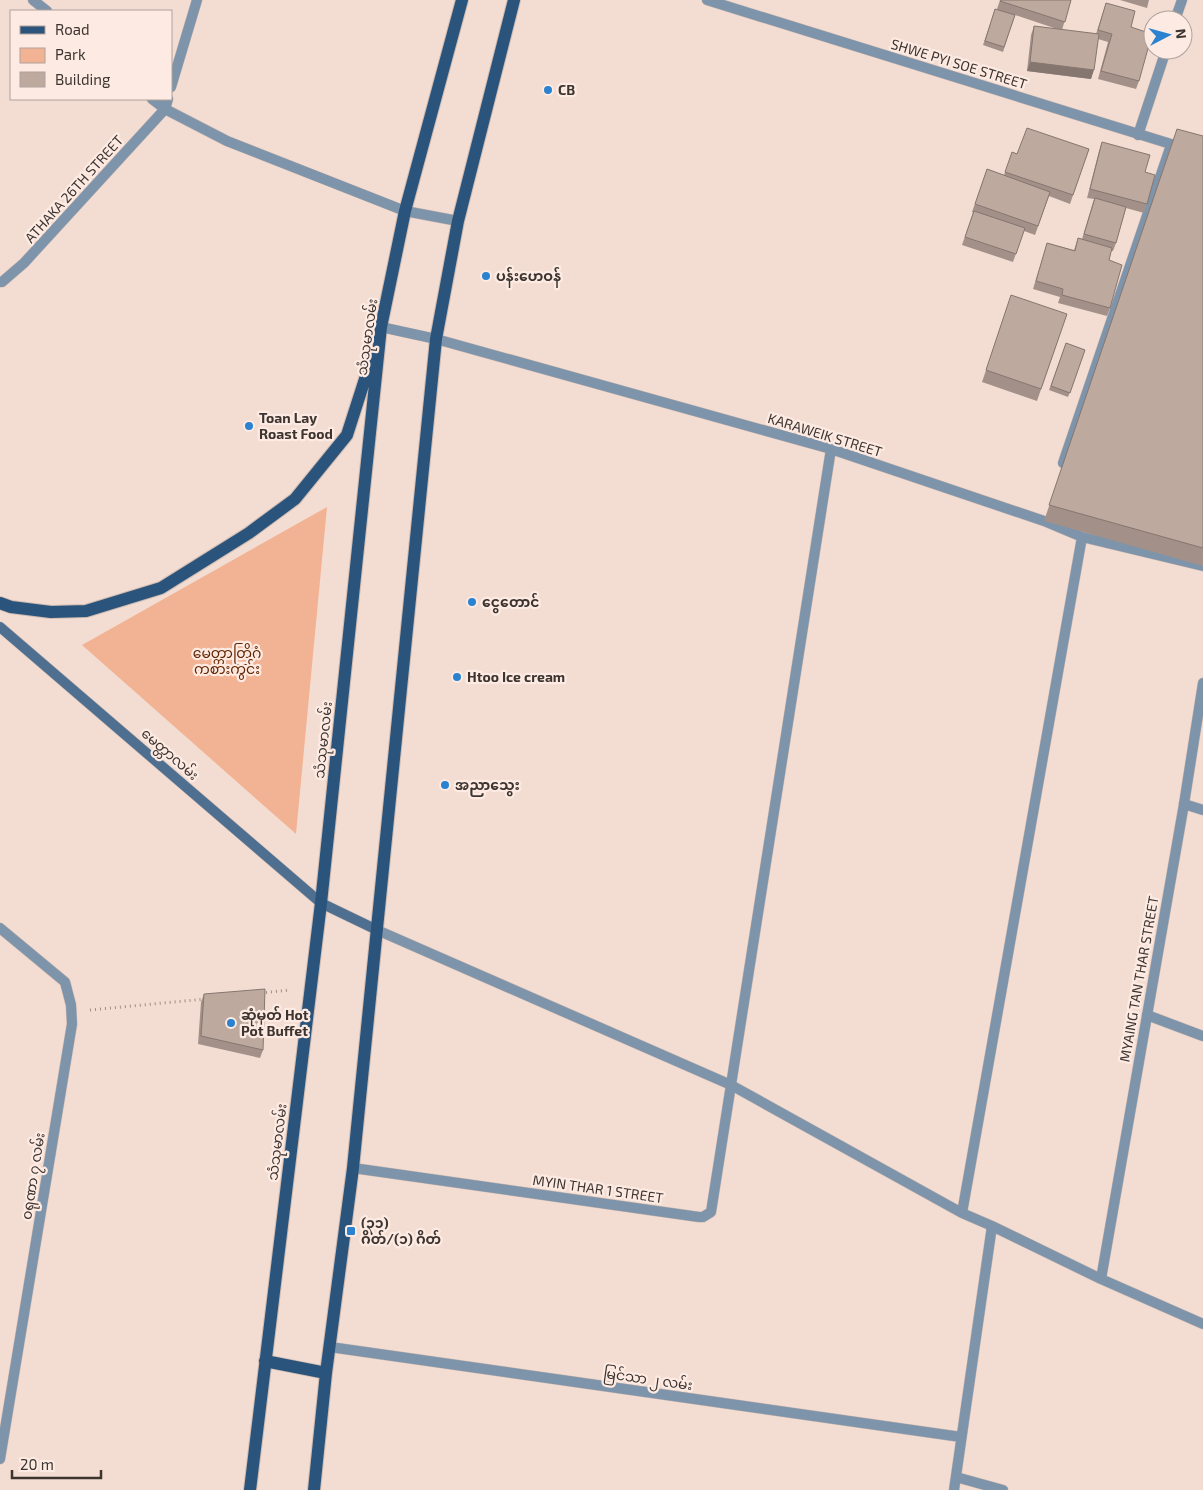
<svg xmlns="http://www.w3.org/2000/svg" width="1203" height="1490" font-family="'Exo 2','Noto Sans Myanmar',sans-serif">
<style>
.green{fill:#f2b294}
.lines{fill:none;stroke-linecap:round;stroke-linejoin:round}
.lane-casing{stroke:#cfbbb2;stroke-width:11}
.street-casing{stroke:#cfbbb2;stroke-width:11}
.secondary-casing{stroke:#cfbbb2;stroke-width:11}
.primary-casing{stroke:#cfbbb2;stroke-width:14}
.path{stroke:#9d8d86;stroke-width:3;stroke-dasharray:1 4;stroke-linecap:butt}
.lane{stroke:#7e94ab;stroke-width:10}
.street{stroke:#7e94ab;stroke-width:10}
.secondary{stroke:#4e6f90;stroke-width:10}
.primary{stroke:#2a547b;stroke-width:12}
.wall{fill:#a39189}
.shaded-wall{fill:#85766f}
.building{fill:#bea99f;stroke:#85766f}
.poi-dot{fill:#2a82d0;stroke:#fdebe3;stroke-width:2}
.labels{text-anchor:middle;stroke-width:4.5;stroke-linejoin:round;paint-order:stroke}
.street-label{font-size:14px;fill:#3d3430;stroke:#fdebe3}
.poi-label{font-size:14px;font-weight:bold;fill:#3d3430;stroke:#fdebe3;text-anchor:start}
.park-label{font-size:14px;fill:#642600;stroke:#fdebe3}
</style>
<rect width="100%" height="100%" fill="#f3ddd2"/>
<path class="green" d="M327,507L296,834L82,645Z"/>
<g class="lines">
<g class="lane-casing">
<path id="lane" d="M1175,20L1182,0
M1138,135L1166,50
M1184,804L1203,810
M1147,1015L1203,1036"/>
</g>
<g class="street-casing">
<path id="street" d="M33,0L47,11
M707,0L1203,154
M171,87L197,0
M152,99L165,109L227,141L405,211L458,221
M0,282H2L24,263L165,109L168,99
M381,327L436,339L831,449L1044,521L1082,537L1203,566
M1063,463L1171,145
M0,928L65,982L71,1005L72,1024L0,1459
M377,930L731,1085L962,1213L992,1226L1101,1279L1203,1324
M353,1168L699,1217H703L711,1212L831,449
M962,1213L1082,537
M1101,1279L1184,804L1203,683
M330,1347L961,1437
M956,1477L1003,1490
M954,1490L992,1226"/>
</g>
<g class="secondary-casing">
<path id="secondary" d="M0,627L321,903L377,930"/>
</g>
<g class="primary-casing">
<path id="primary" d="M0,603L11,607L51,612L86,611L161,588L249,533L295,499L347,435L373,354
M265,1361L326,1373
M250,1490L321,903L381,327L405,211L462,0
M314,1490L326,1373L353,1168L436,339L458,221L514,0"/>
</g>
<path class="path" d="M261,993L290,990
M90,1010L205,999"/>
<use href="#lane" class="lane"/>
<use href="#street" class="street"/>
<use href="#secondary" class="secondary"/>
<use href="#primary" class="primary"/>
</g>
<path class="wall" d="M1000,0H1071L1062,30L1096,34L1106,3L1131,27L1139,81L1136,89L1098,79L1108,42L1098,39L1091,79L1027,71L1031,35L1034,26L1060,30L1015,15L1003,52L983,45L995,9H997Z
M1120,0H1149L1147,8Z
M1203,136V566L1044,521L1171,145Z
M1102,142L1145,172L1147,204L1144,213L1126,208L1116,243L1113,251H1111L1109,260L1110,308L1107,316L1058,303L1060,297L1033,289L1047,243L1074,250L1078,238L1082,239L1094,199L1087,198L1099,151Z
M1089,149L1070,204L1049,196L1035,235L1024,231L1013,262L962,245L973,213L972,212L987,169L1004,175L1012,152L1017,154Z
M1007,307L1067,314L1037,401L982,382Z
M1066,343L1085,350L1068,397L1049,390Z
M204,994L263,1050L260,1058L198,1044L201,1002Z"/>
<path class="shaded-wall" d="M1030,62L1094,70L1091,79L1027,71Z"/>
<path class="building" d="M1001,0H1071L1065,22L1000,1Z
M1106,3L1135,11L1131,27L1152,34L1139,81L1101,71L1112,34L1098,30Z
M995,9L1015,15L1004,47L985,41Z
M1034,26L1099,34L1094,70L1030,62Z
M1027,128L1089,149L1073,195L1005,172L1012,152L1017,154Z
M1177,129L1203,136V548L1049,505Z
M1102,142L1150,155L1145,172L1155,175L1147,204L1090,189Z
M987,169L1050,192L1038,226L975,204Z
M1095,198L1126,207L1116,243L1084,234Z
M974,211L1025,228L1016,254L965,237Z
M1078,238L1112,248L1109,260L1122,265L1110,308L1062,295L1063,289L1036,281L1047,243L1075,251Z
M1011,295L1067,314L1041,389L986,370Z
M1066,343L1085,350L1070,393L1051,386Z
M265,989L263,1050L201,1036L204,994Z"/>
<g class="poi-dot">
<circle cx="548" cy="90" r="5"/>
<circle cx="486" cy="276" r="5"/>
<circle cx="249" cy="426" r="5"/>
<circle cx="472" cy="602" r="5"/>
<circle cx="457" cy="677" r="5"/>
<circle cx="445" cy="785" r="5"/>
<circle cx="231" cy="1023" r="5"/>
<rect x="346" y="1226" width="10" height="10" rx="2.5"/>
</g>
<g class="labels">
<g class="street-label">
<text transform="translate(959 64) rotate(17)" y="5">SHWE PYI SOE STREET</text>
<text transform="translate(74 189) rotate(-48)" y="5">ATHAKA 26TH STREET</text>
<text transform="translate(367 337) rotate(-82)" y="5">သံသုမာလမ်း</text>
<text transform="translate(825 435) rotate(17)" y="5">KARAWEIK STREET</text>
<text transform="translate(323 740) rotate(-84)" y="5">သံသုမာလမ်း</text>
<text transform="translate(170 754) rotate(41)" y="5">မေတ္တာလမ်း</text>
<text transform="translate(1139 979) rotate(-80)" y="5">MYAING TAN THAR STREET</text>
<text transform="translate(277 1142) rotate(-83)" y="5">သံသုမာလမ်း</text>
<text transform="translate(33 1176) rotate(-81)" y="5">၀ရုဏာ ၇ လမ်း</text>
<text transform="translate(598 1189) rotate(8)" y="5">MYIN THAR 1 STREET</text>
<text transform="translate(648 1379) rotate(8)" y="5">မြင်သာ ၂ လမ်း</text>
</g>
<g class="poi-label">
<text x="558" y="95">CB</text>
<text x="496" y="281">ပန်းဟေဝန်</text>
<text x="259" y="423">Toan Lay<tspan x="259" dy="16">Roast Food</tspan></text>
<text x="482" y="607">ငွေတောင်</text>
<text x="467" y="682">Htoo Ice cream</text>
<text x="455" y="790">အညာသွေး</text>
<text x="241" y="1020">ဆုံမှတ် Hot<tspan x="241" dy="16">Pot Buffet</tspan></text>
<text x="361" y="1228">(၃၁)<tspan x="361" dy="16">ဂိတ်/(၁) ဂိတ်</tspan></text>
</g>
<g class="park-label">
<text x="227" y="658">မေတ္တာတြိဂံ<tspan x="227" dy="16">ကစားကွင်း</tspan></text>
</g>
</g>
<rect x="10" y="10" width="162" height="90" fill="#fdebe3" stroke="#b0a29b"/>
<rect x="20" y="26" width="25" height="8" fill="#2a547b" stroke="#b0a29b"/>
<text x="55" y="35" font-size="15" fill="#3d3430">Road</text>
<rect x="20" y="48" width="25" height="15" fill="#f2b294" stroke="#b0a29b"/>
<text x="55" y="60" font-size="15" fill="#3d3430">Park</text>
<rect x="20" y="72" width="25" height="15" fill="#bea99f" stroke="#b0a29b"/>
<text x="55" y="85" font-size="15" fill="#3d3430">Building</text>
<g transform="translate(1168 35) rotate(84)"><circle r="24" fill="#fdebe3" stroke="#b0a29b"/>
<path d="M0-4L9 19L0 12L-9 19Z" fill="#2a82d0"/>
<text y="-8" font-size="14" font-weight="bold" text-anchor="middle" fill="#3d3430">N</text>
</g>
<path d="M12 1470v8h89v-8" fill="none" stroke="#3d3430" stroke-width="2.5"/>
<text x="20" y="1470" font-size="15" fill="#3d3430" stroke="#fdebe3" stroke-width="4" paint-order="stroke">20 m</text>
</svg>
